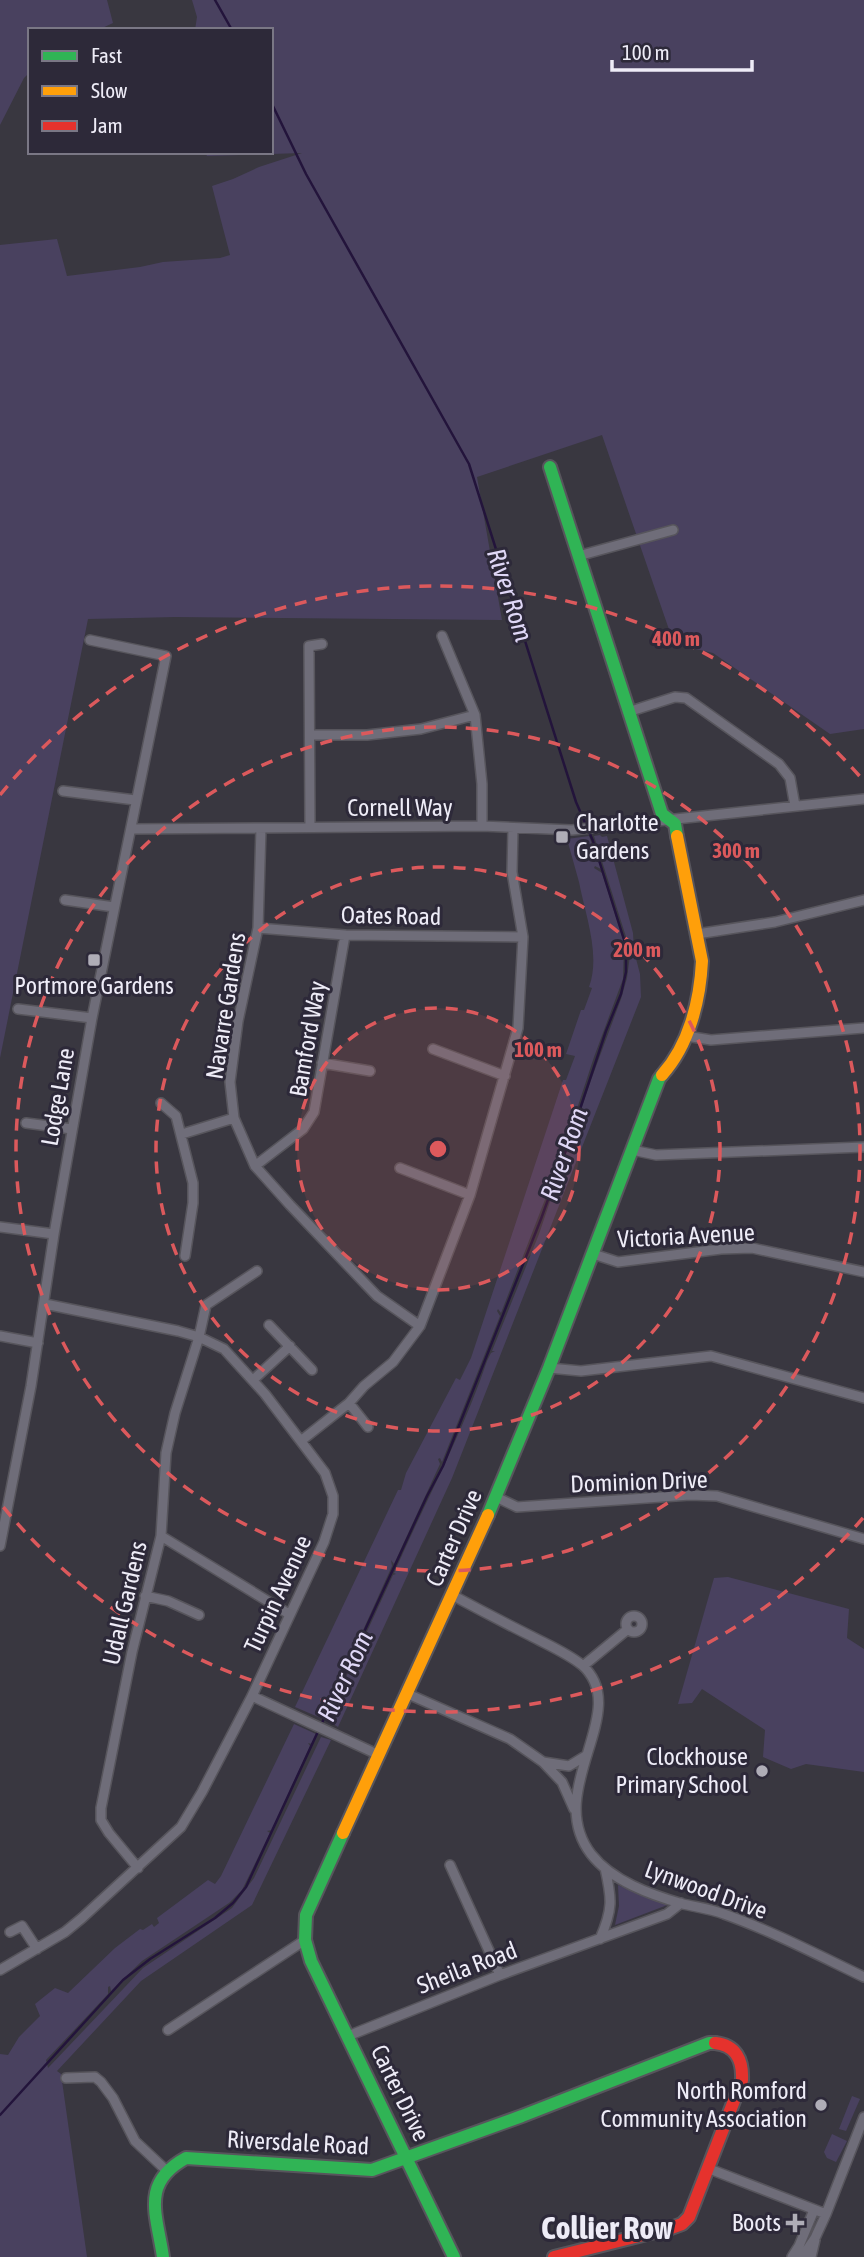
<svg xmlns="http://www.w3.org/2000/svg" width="864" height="2257" font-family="'Asap Condensed',sans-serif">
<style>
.green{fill:#49415f}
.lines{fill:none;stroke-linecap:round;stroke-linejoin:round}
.stream{stroke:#23143b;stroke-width:2.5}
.street-casing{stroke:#57555c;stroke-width:12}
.fast-casing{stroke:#57555c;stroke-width:16}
.slow-casing{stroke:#57555c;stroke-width:16}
.jam-casing{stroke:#57555c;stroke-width:16}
.street{stroke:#6f6d79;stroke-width:9}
.fast{stroke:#30b455;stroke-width:12}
.slow{stroke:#ff9f0a;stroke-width:12}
.jam{stroke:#e5322d;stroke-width:12}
.ring{fill:none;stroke:#dc595c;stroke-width:3.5;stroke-dasharray:12 9}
.poi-dot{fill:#afadb7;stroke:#2d2939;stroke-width:2.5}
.labels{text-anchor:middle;stroke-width:6;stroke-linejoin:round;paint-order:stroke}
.street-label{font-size:24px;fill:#eeecf7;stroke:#2d2939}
.poi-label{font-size:24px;fill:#eeecf7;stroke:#2d2939;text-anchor:end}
.water-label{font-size:26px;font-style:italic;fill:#dfd7f6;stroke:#2d2939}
.district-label{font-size:32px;font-weight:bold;fill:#eeecf7;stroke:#2d2939}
.centre{fill:#dc595c;stroke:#2d2939;stroke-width:3.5}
.ring-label{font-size:21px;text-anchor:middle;font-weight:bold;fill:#dc595c;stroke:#2d2939;stroke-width:6;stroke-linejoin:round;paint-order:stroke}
</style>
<rect width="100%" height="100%" fill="#393740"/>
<path class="green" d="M0,0H107L113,23L98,30H30V72L24,78L0,125Z
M192,0H864V729L830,734L713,653L674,644L602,435L477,477L502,620L175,617L88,619L0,1058V245L57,239L67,276L140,267L163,262L220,258L230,255L212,186L233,179L259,167L302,153L207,156L205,152H271V30H195L197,17Z
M600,835L602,837L607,836L633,933L634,951L640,974L641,997L452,1478L338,1727L327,1720L330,1712L393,1575L396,1574L394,1573C425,1502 462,1435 487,1361L491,1353L495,1351H492L539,1234L591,1080L621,999L627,978L630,955L627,940L594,836Z
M589,836L601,869L595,866L594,868L602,873L624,943L623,979L594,1057L573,1121L568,1133L565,1132L567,1136L558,1166L501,1313L498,1309L497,1311L500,1316L442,1462L440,1458L438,1459L440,1464L394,1564L391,1560L392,1566L323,1719L295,1707L398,1490H401L406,1473L456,1378L460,1380L471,1358L563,1080H566L575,1056L566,1054L581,1010H584L592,988L589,987C601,955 585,914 579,882L567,839Z
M728,1577L849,1609L847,1638L864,1649V1772L806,1764L791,1769L763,1757L765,1730L702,1689L692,1703L678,1704L714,1578Z
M294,1724L316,1734L312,1744L308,1743L310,1746L272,1830L267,1831L270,1833L242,1890L229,1903L142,1961L111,1991L110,1986L108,1987V1994L46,2060L48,2068L143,1968L232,1908L254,1878L321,1737L331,1740L252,1905L141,1981L57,2071L61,2074L87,2257H0V2054L8,2055L19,2037L40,2016L35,2004L55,1988L68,1993L115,1948L140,1929L143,1930L152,1924L154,1927L159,1923L157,1918L208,1880L215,1884L221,1876Z
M618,1885L642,1896L670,1904L615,1925L619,1906Z
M852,2096L860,2099L846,2131L839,2129Z
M832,2134L847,2141L836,2162L827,2158L824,2152Z"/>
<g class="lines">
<path class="stream" d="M215,0L232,30
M0,2115L123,1980L150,1959L215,1918L233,1903L246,1887L427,1496L443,1466L541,1219L571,1136L606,1031L621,994L626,972V946L593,841L576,802L469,464L306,174L271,102"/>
<g class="street-casing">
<path id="street" d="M578,556L673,530
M442,636L475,715L482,784V826
M628,712L675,697L686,698L779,764L790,778L795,806
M311,735H367L421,729L475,715
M63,791L135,800
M310,827L309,646L322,644
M261,828L258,928L238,1021L230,1082L234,1118L255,1166L290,1205L377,1296L420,1326
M131,829L482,826L572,830L864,799
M65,900L114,907
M258,928L345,935L523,937
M697,934L775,922L864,900
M18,1009L92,1018
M686,1036L711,1040L864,1028
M433,1049L505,1076
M322,1063L370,1071
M161,1103L176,1116L193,1183V1203L185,1256
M26,1123L72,1129
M182,1134L234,1118
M632,1150L656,1155L864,1147
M255,1166L303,1129L314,1112L345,935
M400,1168L470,1195
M0,1227L54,1234
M593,1254L618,1262L721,1249L752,1248L864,1272
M269,1325L312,1370
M0,1336L38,1343
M549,1368L581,1371L711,1356L864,1398
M253,1380L290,1346
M349,1403L368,1427
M302,1440L349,1403L364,1386L393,1362L420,1326L470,1195L518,1028L523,937L512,872L513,828
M496,1497L517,1507L690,1495L717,1496L864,1539
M161,1536L289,1614
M0,1546L31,1386L54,1234L92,1018L166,656L90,640
M452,1595C478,1609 505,1623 531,1636C548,1645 567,1653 582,1665C634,1711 542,1790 591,1854C612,1881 651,1895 683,1904C696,1907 711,1909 724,1914C772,1931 818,1955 864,1977
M145,1596L168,1601L199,1615
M626 1624a8 8 0 1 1 16 0a8 8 0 1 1-16 0Z
M583,1666L628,1629
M408,1694L510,1739L543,1762L569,1766L587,1755
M252,1696L379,1755
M543,1762L562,1782L574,1809
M450,1865L500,1975
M138,1868L109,1833L101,1820V1808L132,1652L161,1536L166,1453L175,1413L199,1337L206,1305L257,1271
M10,1932L22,1926L37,1949
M600,1939C613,1909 612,1899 605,1868
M0,1970L65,1932L82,1918L181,1827L202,1792L252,1696L324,1542L333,1514V1496L325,1473L265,1394L224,1349L199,1337L178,1331L45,1304
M168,2030L305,1940
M348,2036L500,1975L667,1914L681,1903
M66,2078L95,2077L101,2082L113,2098L135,2141L168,2172
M707,2168L826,2214
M792,2257L799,2246L814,2210
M802,2257L815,2238L826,2214L864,2117
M811,2257L815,2240"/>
</g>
<g class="fast-casing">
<path id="fast" d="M550,467L662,814L675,824L677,836
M488,1515L549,1368L659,1079L662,1075
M343,1833L306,1915L305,1940L311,1961L454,2257
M163,2257C157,2215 140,2183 186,2158L372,2170L522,2116L709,2043H715"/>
</g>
<g class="slow-casing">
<path id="slow" d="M662,1075C689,1045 700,1001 702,961L677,836
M343,1833L488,1515"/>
</g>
<g class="jam-casing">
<path id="jam" d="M554,2257L671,2228L682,2224L689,2217L742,2080C743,2060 736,2045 715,2043"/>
</g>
<use href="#street" class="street"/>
<use href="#fast" class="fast"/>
<use href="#slow" class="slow"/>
<use href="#jam" class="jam"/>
</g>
<circle cx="438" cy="1149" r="141" fill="#dc595c" fill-opacity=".12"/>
<g class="ring">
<circle cx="438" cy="1149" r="141"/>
<circle cx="438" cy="1149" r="282"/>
<circle cx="438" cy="1149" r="422"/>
<path d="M863 1518A563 563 0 0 1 0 1503M0 795A563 563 0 0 1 863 780"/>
</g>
<g class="poi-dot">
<rect x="555" y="830" width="14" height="14" rx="3.5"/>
<rect x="87" y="953" width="14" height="14" rx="3.5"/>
<circle cx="762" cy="1771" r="7"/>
<circle cx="821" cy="2105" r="7"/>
<path d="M791.5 2212.5h7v7h7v7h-7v7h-7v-7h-7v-7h7z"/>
</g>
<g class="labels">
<g class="street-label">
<text x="400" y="816">Cornell Way</text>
<text transform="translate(391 916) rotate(1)" y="8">Oates Road</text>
<text transform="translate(226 1006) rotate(-81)" y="8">Navarre Gardens</text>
<text transform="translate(308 1039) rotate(-80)" y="8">Bamford Way</text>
<text transform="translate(58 1097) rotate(-80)" y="8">Lodge Lane</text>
<text transform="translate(686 1236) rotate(-3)" y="8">Victoria Avenue</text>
<text transform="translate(639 1482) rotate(-2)" y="8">Dominion Drive</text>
<text transform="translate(454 1538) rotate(-66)" y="8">Carter Drive</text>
<text transform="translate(278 1594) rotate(-65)" y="8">Turpin Avenue</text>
<text transform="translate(125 1603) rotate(-77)" y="8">Udall Gardens</text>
<text transform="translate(706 1890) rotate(20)" y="8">Lynwood Drive</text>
<text transform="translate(467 1968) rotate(-21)" y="8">Sheila Road</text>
<text transform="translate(400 2093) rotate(64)" y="8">Carter Drive</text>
<text transform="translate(298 2143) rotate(3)" y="8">Riversdale Road</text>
</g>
<g class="poi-label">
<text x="576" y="831" text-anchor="start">Charlotte<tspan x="576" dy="28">Gardens</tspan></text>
<text x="94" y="994" text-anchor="middle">Portmore Gardens</text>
<text x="748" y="1765">Clockhouse<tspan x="748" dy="28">Primary School</tspan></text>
<text x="807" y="2099">North Romford<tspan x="807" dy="28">Community Association</tspan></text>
<text x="781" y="2231">Boots</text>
</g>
<g class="water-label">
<text transform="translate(510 595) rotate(72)" y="9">River Rom</text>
<text transform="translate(564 1154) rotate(-71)" y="9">River Rom</text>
<text transform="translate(345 1676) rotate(-65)" y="9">River Rom</text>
</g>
<g class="district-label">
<text x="607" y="2239">Collier Row</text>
</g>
</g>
<circle cx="438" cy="1149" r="10" class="centre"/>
<g class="ring-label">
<text x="676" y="646">400 m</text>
<text x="736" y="858">300 m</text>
<text x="637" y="957">200 m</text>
<text x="538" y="1057">100 m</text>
</g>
<rect x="28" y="28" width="245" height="126" fill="#2d2939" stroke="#7a7785" stroke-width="2"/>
<rect x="42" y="51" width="35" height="10" fill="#30b455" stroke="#7a7785" stroke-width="2"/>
<text x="91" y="63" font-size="21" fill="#eeecf7">Fast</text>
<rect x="42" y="86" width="35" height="10" fill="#ff9f0a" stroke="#7a7785" stroke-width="2"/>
<text x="91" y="98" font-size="21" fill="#eeecf7">Slow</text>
<rect x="42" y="121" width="35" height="10" fill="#e5322d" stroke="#7a7785" stroke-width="2"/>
<text x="91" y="133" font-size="21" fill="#eeecf7">Jam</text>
<path d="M612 60v10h140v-10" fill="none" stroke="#eeecf7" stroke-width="3.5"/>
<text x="622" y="60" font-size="21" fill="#eeecf7" stroke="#2d2939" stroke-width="5" paint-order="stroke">100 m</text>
</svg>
